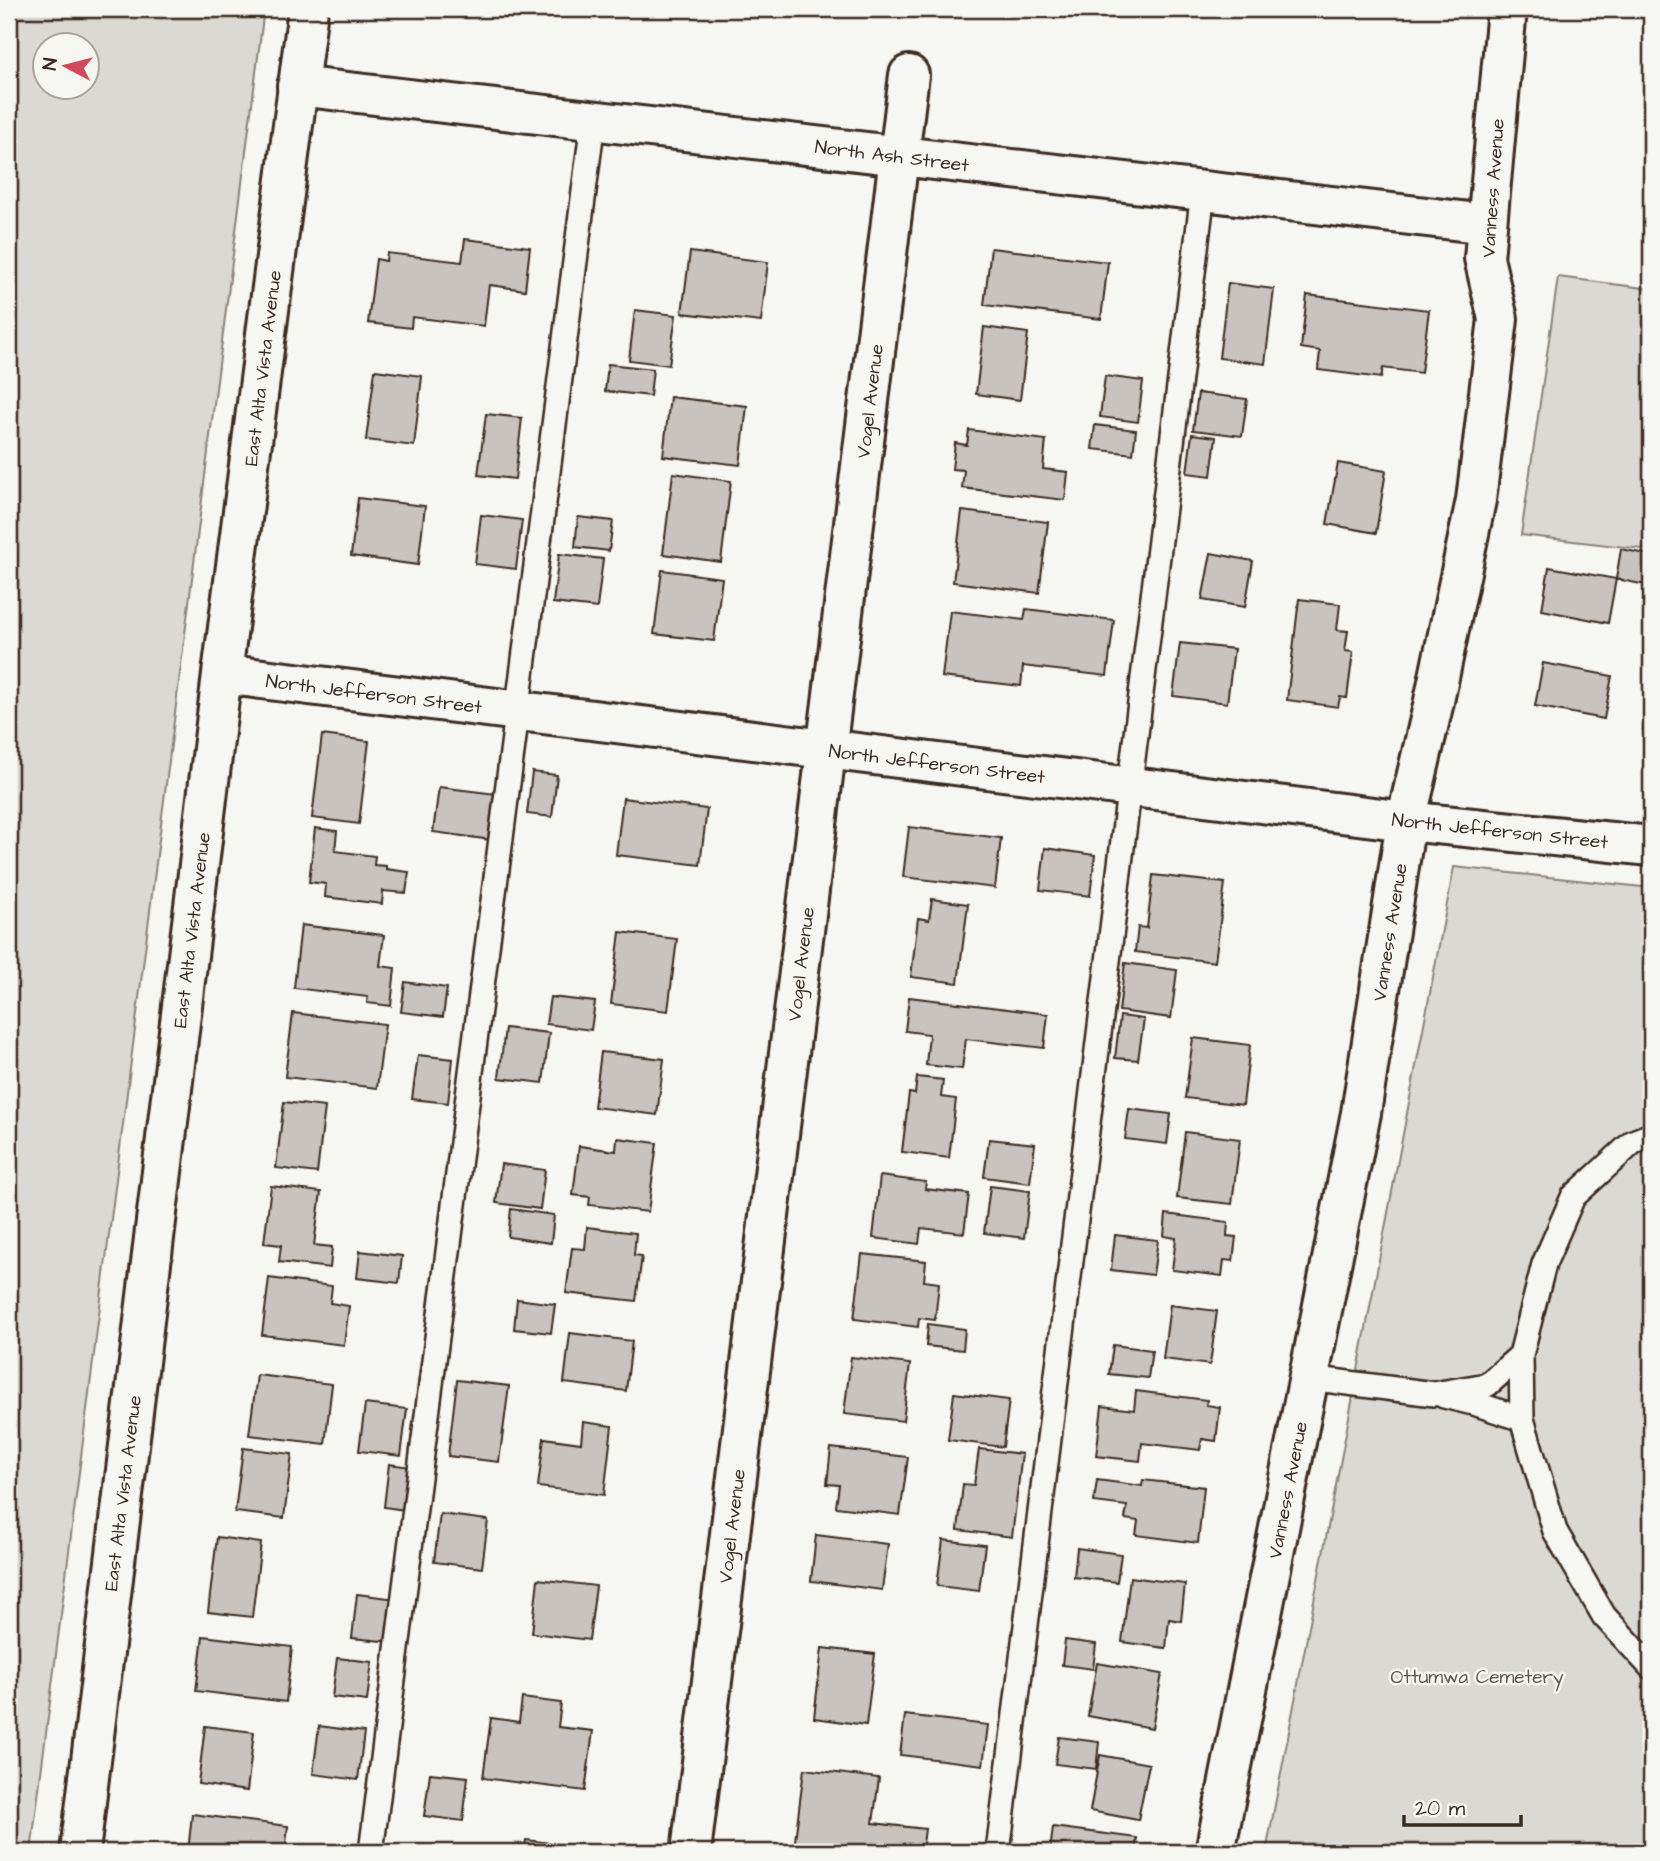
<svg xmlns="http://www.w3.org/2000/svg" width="1660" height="1861" font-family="'Architects Daughter',sans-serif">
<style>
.green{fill:#dad9d3;stroke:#8a8278;stroke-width:2;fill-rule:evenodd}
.building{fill:#c8c3be;stroke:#3b2a1e;stroke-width:2}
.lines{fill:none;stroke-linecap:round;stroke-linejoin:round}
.lane-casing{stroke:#3b2a1e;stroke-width:28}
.street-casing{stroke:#3b2a1e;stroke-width:44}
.secondary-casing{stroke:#3b2a1e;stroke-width:44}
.lane{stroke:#f6f6f2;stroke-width:23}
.street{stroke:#f6f6f2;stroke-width:38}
.secondary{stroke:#f6f6f2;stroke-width:38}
.labels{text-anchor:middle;stroke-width:5;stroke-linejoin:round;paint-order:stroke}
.street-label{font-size:19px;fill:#3b2a1e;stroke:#f6f6f2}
.park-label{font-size:19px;fill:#63564b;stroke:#f6f6f2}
</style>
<rect width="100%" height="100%" fill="#f6f6f2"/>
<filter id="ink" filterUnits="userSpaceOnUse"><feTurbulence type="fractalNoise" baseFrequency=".0143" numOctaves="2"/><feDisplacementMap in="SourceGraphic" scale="14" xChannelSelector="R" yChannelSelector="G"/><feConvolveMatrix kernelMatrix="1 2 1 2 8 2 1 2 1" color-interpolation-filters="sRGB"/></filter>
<g filter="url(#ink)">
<path class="green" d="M9,9H264L31,1852H9ZM46,46H88V88H46Z
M1558,277L1651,289V550L1521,535Z
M1454,867L1651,888V1852H1266Z"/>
<path class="building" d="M465,239L530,247L525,290L489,285L484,326L412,317L411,328L368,323L376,259L386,261L387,253L462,262Z
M991,248L1108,262L1101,319L984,305Z
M690,252L768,262L761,322L682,313Z
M1228,283L1274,289L1265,364L1219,358Z
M1307,295L1429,310L1421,373L1383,368L1381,378L1318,370L1320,351L1301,348Z
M635,310L676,315L669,365L629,360Z
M984,327L1028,333L1020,400L976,394Z
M608,364L653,369L650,396L605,391Z
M375,370L422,376L414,446L366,440Z
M1105,376L1143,381L1138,422L1100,417Z
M1198,393L1247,399L1242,436L1193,430Z
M670,397L747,406L740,465L663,456Z
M486,414L522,418L515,479L478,475Z
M1095,425L1136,430L1133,454L1092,449Z
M969,430L1046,440L1043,469L1068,472L1065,500L962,488L964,470L952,469L955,443L967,445Z
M1192,434L1216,437L1211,476L1187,473Z
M1338,463L1386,471L1376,533L1327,524Z
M673,473L731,481L721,562L663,554Z
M358,498L425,506L418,565L351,556Z
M962,511L1048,522L1039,593L953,582Z
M481,515L522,520L516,569L475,564Z
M578,517L613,521L609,551L575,547Z
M1621,549L1651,555V586L1616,579Z
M1211,553L1253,561L1245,607L1202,600Z
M559,554L603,559L597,608L553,603Z
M1549,567L1616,579L1608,623L1542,610Z
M662,570L722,578L714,641L654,634Z
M1299,599L1340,604L1337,630L1348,631L1345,651L1353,652L1347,698L1340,697L1338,707L1287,700Z
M1026,609L1114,620L1107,676L1023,666L1021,686L942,677L950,611L1024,620Z
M1180,643L1234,649L1227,703L1173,696Z
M1543,663L1612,676L1604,719L1535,706Z
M1651,681V732L1643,730Z
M322,735L369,741L359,824L312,818Z
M532,772L557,775L552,817L527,814Z
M439,787L497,794L492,840L433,832Z
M623,798L707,809L700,865L616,855Z
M909,827L1001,838L995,888L903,877Z
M315,828L337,831L335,851L375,856L374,865L386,866V869L409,872L406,893L383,891L382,904L325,897L326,884L309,882Z
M1045,848L1095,855L1090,896L1040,890Z
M1153,875L1225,883L1215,962L1135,952L1138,927L1147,928Z
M932,899L968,904L958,983L911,977L918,918L929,920Z
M301,925L384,935L380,966L395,968L391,1006L367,1003L368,997L294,988Z
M620,932L677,939L668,1011L611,1004Z
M1125,963L1177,970L1171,1018L1119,1011Z
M405,982L447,988L443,1017L401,1012Z
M550,997L595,1002L591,1030L546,1024Z
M909,997L1048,1014L1044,1048L966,1039L962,1069L926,1065L929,1034L905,1031Z
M293,1013L385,1024L377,1088L285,1077Z
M1120,1016L1144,1019L1138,1060L1115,1058Z
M505,1028L549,1033L543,1083L499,1078Z
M1193,1038L1250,1045L1243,1105L1185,1098Z
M601,1052L664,1059L657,1115L594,1107Z
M418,1055L453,1059L448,1103L412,1099Z
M917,1077L943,1080L941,1097L956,1099L949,1158L902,1152L909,1093L915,1094Z
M284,1102L325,1107L317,1173L276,1168Z
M1129,1109L1171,1114L1167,1144L1125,1139Z
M1185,1132L1240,1139L1232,1204L1177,1198Z
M617,1138L657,1143L648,1212L589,1205L590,1197L573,1195L579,1146L616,1151Z
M989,1139L1035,1144L1030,1183L984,1177Z
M501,1164L545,1170L540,1209L496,1203Z
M880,1176L926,1182L925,1189L969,1194L964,1233L921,1228L919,1244L873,1238Z
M271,1186L321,1192L314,1245L332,1247L330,1268L279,1262L281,1245L264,1243Z
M990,1186L1030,1191L1024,1238L984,1233Z
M511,1209L554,1215L551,1243L508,1237Z
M1166,1214L1228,1222L1227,1236L1236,1237L1233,1261L1224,1260L1222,1276L1172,1270L1176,1238L1164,1236Z
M587,1227L636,1233L634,1255L642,1256L636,1301L566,1293L572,1248L585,1249Z
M1115,1235L1158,1240L1153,1275L1111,1270Z
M360,1251L402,1256L399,1283L357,1278Z
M862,1254L926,1261L924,1281L939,1283L935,1320L919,1318L918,1327L854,1319Z
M269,1278L332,1286L330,1303L349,1306L344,1345L262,1335Z
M517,1299L555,1304L551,1333L514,1329Z
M1170,1305L1217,1311L1210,1365L1163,1359Z
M928,1324L965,1329L963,1350L926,1346Z
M570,1333L632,1341L626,1391L564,1383Z
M1113,1345L1152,1350L1148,1378L1109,1374Z
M851,1357L910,1364L903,1421L844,1414Z
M257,1375L332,1384L325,1444L249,1435Z
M457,1380L509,1386L499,1462L448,1456Z
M1136,1391L1207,1400L1206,1405L1220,1407L1216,1441L1202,1439L1200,1450L1142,1443L1140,1461L1096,1456L1102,1406L1134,1410Z
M954,1393L1009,1400L1003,1447L948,1440Z
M365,1404L407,1409L401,1456L359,1451Z
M583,1422L612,1426L604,1495L538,1487L544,1438L581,1443Z
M243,1448L292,1454L284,1518L235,1512Z
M831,1448L908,1457L900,1515L836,1507L839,1485L827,1484Z
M979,1449L1022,1454L1012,1537L958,1530L963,1484L974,1485Z
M389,1464L411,1467L405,1510L384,1507Z
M1097,1480L1142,1486L1143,1480L1204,1487L1198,1543L1136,1535L1138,1521L1125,1519L1127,1506L1094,1502Z
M440,1514L488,1520L482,1568L434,1562Z
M816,1535L888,1544L882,1590L811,1581Z
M217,1537L261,1543L252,1617L208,1612Z
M943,1540L985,1545L979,1591L937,1586Z
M1077,1548L1121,1554L1117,1582L1074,1577Z
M1130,1577L1185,1584L1181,1621L1169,1619L1166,1648L1122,1642Z
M538,1579L596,1586L589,1640L532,1633Z
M357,1594L397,1599L392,1642L352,1638Z
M203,1636L292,1647L286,1702L196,1691Z
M1065,1640L1096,1644L1093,1669L1062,1665Z
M822,1648L875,1654L866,1725L814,1718Z
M337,1658L372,1662L367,1701L332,1697Z
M1097,1663L1162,1674L1152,1728L1088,1716Z
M522,1698L561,1703L558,1727L593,1731L585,1791L483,1778L491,1718L519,1722Z
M905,1715L988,1725L983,1765L900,1755Z
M205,1726L254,1732L247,1791L198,1784Z
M319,1726L364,1732L358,1780L313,1774Z
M1059,1737L1099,1742L1096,1769L1055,1764Z
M1100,1755L1149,1764L1138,1820L1090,1811Z
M804,1769L879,1778L873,1823L925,1829L922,1852H819L794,1849Z
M430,1773L468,1777L463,1821L424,1816Z
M192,1814L288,1826L285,1852H188Z
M1053,1827L1137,1838L1135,1852H1050Z
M526,1840L574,1846V1852H524Z"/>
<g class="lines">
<g class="lane-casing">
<path id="lane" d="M1651,1135L1633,1142L1573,1197L1544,1264L1521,1355L1522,1419L1555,1531L1604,1616L1651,1667
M1309,1378L1434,1394L1487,1385L1521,1355
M1444,1396L1477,1404L1522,1419
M371,1852L593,121
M998,1852L1203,192"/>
</g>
<g class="street-casing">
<path id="street" d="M297,86L1487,224
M691,1852L909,75
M1215,1852L1361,1113L1406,821L1433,706L1476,500L1498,319L1484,258L1507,9"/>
</g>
<g class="secondary-casing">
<path id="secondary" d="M222,674L1406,821L1651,846
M80,1852L222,674L308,9"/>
</g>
<use href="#lane" class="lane"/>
<use href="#street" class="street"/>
<use href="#secondary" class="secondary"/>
</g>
</g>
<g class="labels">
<g class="street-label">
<text transform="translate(892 155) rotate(7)" y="7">North Ash Street</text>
<text transform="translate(1492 188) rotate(-86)" y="7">Vanness Avenue</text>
<text transform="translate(262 368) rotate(-83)" y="7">East Alta Vista Avenue</text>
<text transform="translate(869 401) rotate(-83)" y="7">Vogel Avenue</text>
<text transform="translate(374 693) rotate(7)" y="7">North Jefferson Street</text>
<text transform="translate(937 763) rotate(7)" y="7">North Jefferson Street</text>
<text transform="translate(1500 830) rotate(6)" y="7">North Jefferson Street</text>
<text transform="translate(191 930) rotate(-83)" y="7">East Alta Vista Avenue</text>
<text transform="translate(1389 932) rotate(-81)" y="7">Vanness Avenue</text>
<text transform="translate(800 964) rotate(-83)" y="7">Vogel Avenue</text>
<text transform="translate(1287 1490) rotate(-79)" y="7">Vanness Avenue</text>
<text transform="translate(122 1493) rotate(-83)" y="7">East Alta Vista Avenue</text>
<text transform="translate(731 1526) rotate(-83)" y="7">Vogel Avenue</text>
</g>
<g class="park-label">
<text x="1477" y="1683">Ottumwa Cemetery</text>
</g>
</g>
<rect width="1660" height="1861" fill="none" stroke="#f6f6f2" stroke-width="35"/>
<rect x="18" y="18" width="1625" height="1826" fill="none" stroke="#3b2a1e" stroke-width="2.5" filter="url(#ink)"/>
<g transform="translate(66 66) rotate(277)"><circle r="33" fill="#f6f6f2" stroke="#aba49d" stroke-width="2"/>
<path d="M0-5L12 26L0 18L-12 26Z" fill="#d1495b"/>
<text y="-10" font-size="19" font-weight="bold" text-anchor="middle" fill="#3b2a1e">N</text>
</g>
<path d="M1404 1815v10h117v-10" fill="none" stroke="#3b2a1e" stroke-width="3.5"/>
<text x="1415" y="1815" font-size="21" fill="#3b2a1e" stroke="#f6f6f2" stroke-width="5" paint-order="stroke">20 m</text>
</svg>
